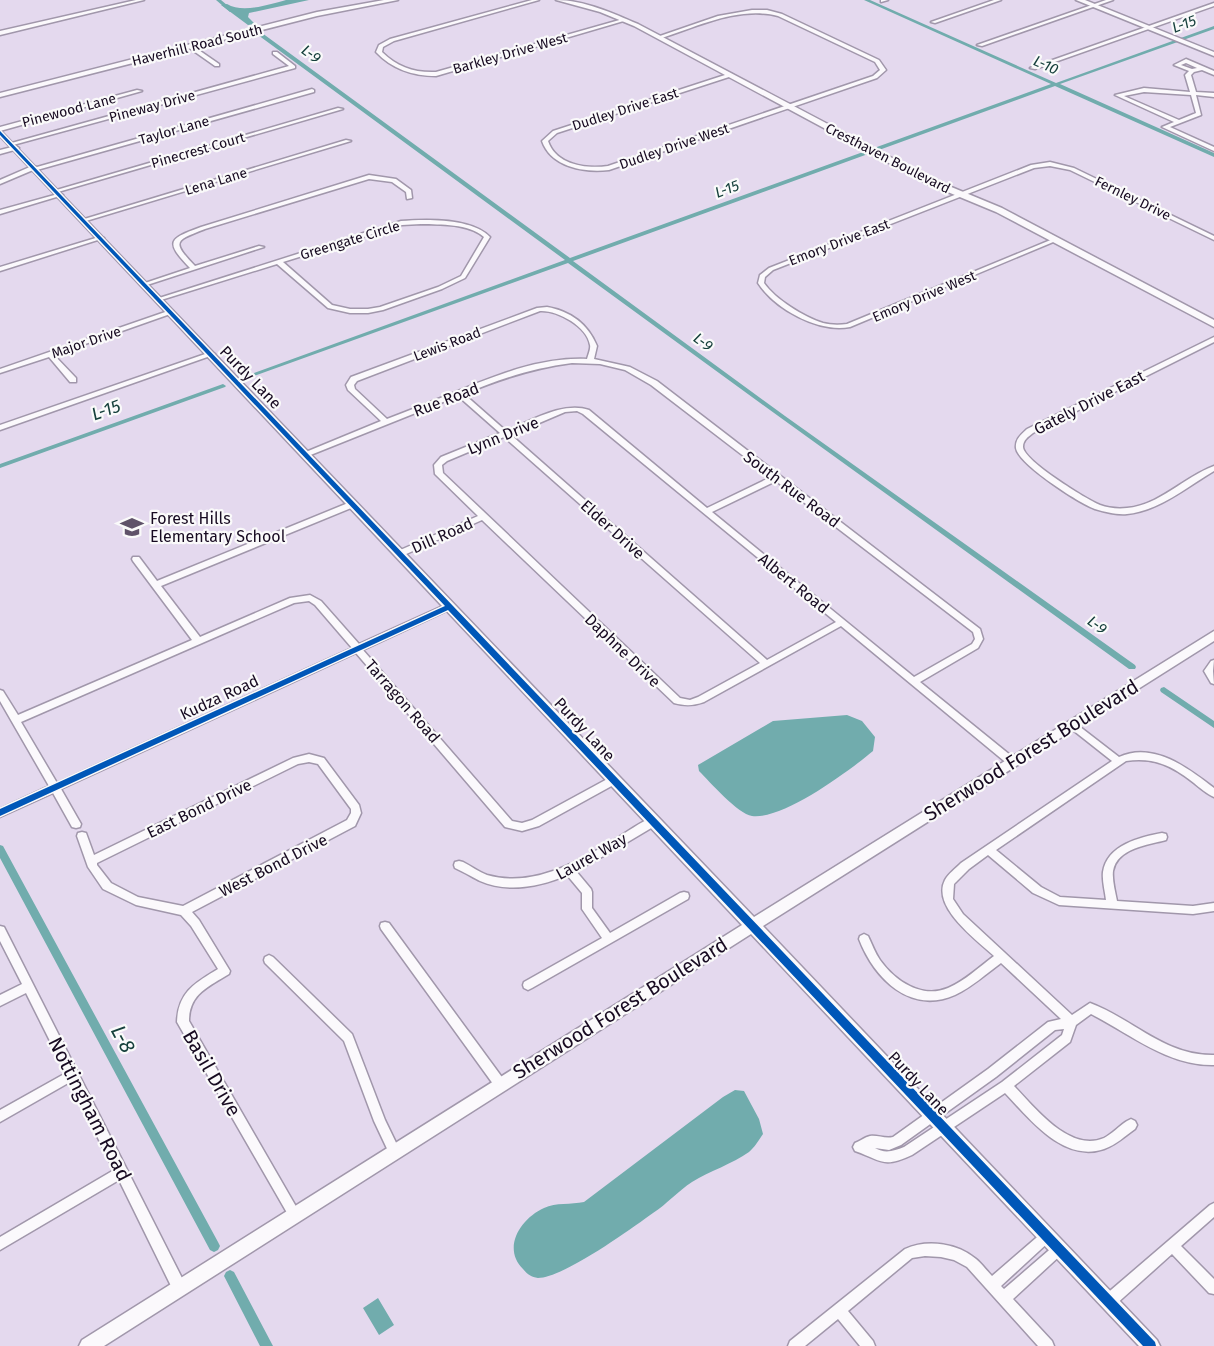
<svg xmlns="http://www.w3.org/2000/svg" width="1214" height="1346" font-family="'Fira Sans',sans-serif">
<style>
.water{fill:#71acad}
.lines{fill:none;stroke-linecap:round;stroke-linejoin:round}
.canal{fill:#71acad;fill-rule:evenodd}
.street-casing{stroke:#a197ab;stroke-width:3}
.secondary-casing{stroke:#a197ab;stroke-width:3}
.street{fill:#fbf9fc;fill-rule:evenodd}
.secondary{fill:#fbf9fc;fill-rule:evenodd}
.cycleway-casing{stroke:#fafafa;stroke-width:3}
.cycleway{fill:#0057b8;fill-rule:evenodd}
.labels{text-anchor:middle;stroke-width:4.5;stroke-linejoin:round;paint-order:stroke}
.far-street-label{font-size:14px;fill:#170a21;stroke:#fafafa}
.far-water-label{font-size:15px;font-style:italic;fill:#16403c;stroke:#fafafa}
.street-label{font-size:16px;fill:#170a21;stroke:#fafafa}
.poi-label{font-size:16px;fill:#170a21;stroke:#fafafa;text-anchor:start}
.water-label{font-size:18px;font-style:italic;fill:#16403c;stroke:#fafafa}
.near-street-label{font-size:20px;fill:#170a21;stroke:#fafafa}
.near-water-label{font-size:21px;font-style:italic;fill:#16403c;stroke:#fafafa}
</style>
<rect width="100%" height="100%" fill="#e4d9ee"/>
<path class="water" d="M286,0H309L249,13L248,17L255,24L248,25L221,5L227,4C243,14 270,4 286,0Z
M847,715L862,721L875,737L873,751C849,771 783,820 752,816C738,814 710,782 699,771L698,765L773,721Z
M735,1090L744,1091L759,1119L763,1134C759,1140 754,1148 749,1152C732,1164 710,1171 692,1182C678,1191 667,1204 653,1213C631,1229 563,1278 538,1278C531,1277 527,1274 523,1269C502,1248 520,1219 544,1208C556,1202 571,1205 584,1202L723,1097Z
M378,1298L394,1325L379,1335L363,1308Z"/>
<g class="lines">
<path class="canal" d="M216,0H221L234,11L230,12Z
M864,0H870L1056,83L1214,26V29L1060,84L1214,153V157L1055,86L573,261L785,416L1135,665L1136,667L1135,669H1129L781,418L568,263L251,377L249,378L246,376L565,260L258,35V33H262L570,258L1051,84Z
M223,384L226,386L225,387L0,468V464Z
M1164,687L1214,721V728L1161,692L1160,690L1161,688Z
M0,845L3,846L218,1242L220,1246L218,1250L214,1252L210,1250L0,858Z
M230,1270L234,1272L273,1346H260L224,1276L226,1272Z"/>
<g class="street-casing">
<path id="street" d="M136,0H144L0,35V31Z
M532,0H539L394,41L383,47L382,52C397,67 415,73 436,72L623,19L627,20L436,76C413,76 392,69 376,52L379,45L390,39Z
M881,0H888L881,2Z
M994,0H1001L935,23L931,22Z
M1106,0H1113L982,46L977,45Z
M1214,3V6L1035,69L1030,68Z
M752,10H767L782,14L879,60L886,70L877,78L609,170C584,173 551,167 542,141L553,131L728,74H732V76L557,133L548,141C556,165 586,169 608,166L873,76L880,70L875,62L778,16C739,6 699,26 662,38L657,37L718,16Z
M190,44L219,64V66H215L188,47L187,46Z
M273,52H277L295,66V68L13,145L8,144L289,66L273,54Z
M1186,59L1214,71V75L1202,70L1194,72L1191,75L1196,92L1214,93V97L1196,95L1201,115L1170,127L1214,147V151L1162,127L1174,122L1115,95L1144,88L1190,92L1185,75L1189,71L1174,65ZM1186,63L1197,68L1192,69L1181,65ZM1144,92L1191,95L1196,113L1179,120L1124,96Z
M312,89L314,90V92L37,170H33L0,184V180L32,166L37,167Z
M137,90L142,91L0,131V127Z
M338,108L343,109L58,192L53,191Z
M346,140L351,141L86,221L81,220Z
M16,146L19,148L18,149L0,154V150Z
M1050,162L1074,168L1214,236V240L1070,170L1050,166L1034,168L773,270L765,277L764,283C775,299 804,317 823,323C831,325 839,325 847,324L1053,239L1058,240L850,327C818,333 775,309 758,283L760,275L769,268L1031,165Z
M369,175L396,179L411,190L412,198L407,199L406,192L392,182L369,179L205,229C175,241 171,241 195,266L259,246L264,247L147,285L142,284L190,268C164,241 169,239 201,227Z
M58,194L63,195L0,214V210Z
M401,221C426,219 472,218 490,237L465,278L442,289L383,310L368,313H350L328,308L277,264L161,300L159,301L156,299ZM421,224C441,225 468,223 484,237L461,276L438,287L380,307L368,309H350L332,305L283,262L402,225Z
M99,237L104,238L0,271V267Z
M547,307C570,311 588,324 597,346L594,359L630,367L657,381L980,629L983,639L978,648L920,682L1015,759L1017,762L1015,765H1009L841,626L704,702C693,706 685,706 674,703L482,520L404,555H398L397,553L398,551L478,516L435,474L434,465L441,457L500,433L458,396L308,456H305L301,454L381,421L348,390L346,385L351,377L537,308ZM540,311C557,310 587,326 590,345C591,349 588,355 587,359C538,357 492,377 448,395C428,403 408,411 387,419L355,389L354,385L357,381ZM572,363L600,364L625,370L651,385L771,477L707,508L589,410C563,401 531,421 506,431L464,394C500,379 533,368 572,363ZM577,411L583,414L836,622L767,660L511,435L565,412ZM504,437L760,663L698,697L690,700L680,698L443,473L442,465L447,461ZM776,481L973,632L975,639L972,644L914,677L712,512Z
M171,310L173,311V313L54,355L76,378V382H70L49,357L0,373V369Z
M1214,337V342L1033,433C1028,437 1023,440 1023,447C1024,461 1086,499 1100,505C1108,508 1118,509 1127,508C1160,505 1184,477 1214,466V471C1187,487 1159,511 1127,514C1117,515 1105,512 1095,509C1079,503 1018,464 1016,448C1015,439 1021,435 1027,429Z
M211,352L215,354L213,355L0,430V425Z
M353,501L357,504L356,506L161,586L200,637L290,598L310,595L321,601L359,644L447,604H453L454,606L453,608L363,650L512,821L522,823L532,820L611,777H617L619,780L617,783L539,826L522,831L505,827L356,653L61,789L81,824L80,827L76,828L72,827L53,793L0,817V809L49,786L0,701V690L3,691L18,715L192,640L133,561L132,559L133,557H139L157,581ZM309,601L315,605L352,648L57,783L21,722L294,603Z
M1214,660L1213,671L1214,684L1211,683L1204,671L1211,661Z
M1072,722L1075,723L1119,757C1153,741 1188,768 1214,788V797C1207,794 1200,788 1194,783C1172,766 1155,757 1126,761L996,850L1041,887L1060,897L1106,900C1105,891 1102,881 1103,872C1107,845 1140,837 1162,833L1166,834L1167,837L1166,840C1148,845 1117,848 1113,871C1112,880 1115,891 1117,901L1193,906L1214,903V911L1193,914L1059,905L1033,893L988,855L969,869L954,884L953,899L963,914L1072,1015L1090,1003C1133,1019 1165,1056 1214,1055V1065C1168,1066 1130,1034 1091,1014L1076,1025L1070,1042L1014,1086C1035,1108 1070,1153 1104,1138C1112,1134 1119,1126 1127,1121L1131,1119L1135,1121L1137,1125L1135,1129C1125,1136 1116,1145 1104,1149C1063,1163 1030,1119 1005,1093L912,1155C883,1169 881,1160 855,1151L853,1147L855,1143C860,1141 865,1137 870,1136C878,1135 885,1139 893,1137L988,1069L1048,1022L1061,1019L1001,963C986,974 972,987 955,995C910,1015 874,978 859,939L860,936L864,934L868,936C872,944 875,953 880,960C895,981 922,999 948,988C965,981 979,967 994,956C977,940 931,907 945,880C948,874 956,868 961,863L1112,761L1069,727L1067,725L1069,723ZM1064,1029L1062,1035L1002,1082L904,1147C894,1151 885,1154 875,1148L889,1150L901,1145L996,1077L1055,1030Z
M309,754L324,758L359,805L361,813L355,826L192,912L199,920L230,971L229,974C208,987 189,994 189,1021L298,1210L300,1214L298,1218L294,1220L290,1218L177,1022C178,992 195,983 218,969L191,926L181,915L136,905L103,889L88,867L77,836L78,833L82,832L86,833L94,855L293,758ZM309,762L318,764L351,809V813L347,820L183,906L138,897L111,883L97,865V863L298,764Z
M654,817L658,818L659,821L658,824L611,852L576,871L591,889L592,892V908L610,933L680,893L684,892L688,893L689,896L688,899L532,988L528,990L524,988L523,985L524,982L602,938L582,909V893L567,875C541,887 507,893 480,881C472,877 464,872 455,868L454,865L455,862L459,861L463,862C471,866 479,872 487,875C532,888 576,863 614,840C627,832 640,822 654,817Z
M385,922L389,923L504,1080L506,1084L504,1088L500,1089L496,1088L381,929L380,926L381,923Z
M0,926L4,927L184,1282L185,1287L184,1292L179,1293L174,1292L119,1180L0,1250V1237L114,1170L70,1082L0,1122V1110L66,1073L26,993L0,1006V995L22,984L0,941Z
M269,955L273,957L352,1034L385,1120L400,1151L398,1155L394,1157L390,1155L374,1121L344,1041L265,963L264,960L265,957Z
M1214,1203V1217L1181,1246L1214,1279V1294L1209,1293L1172,1254L1114,1306L1109,1307L1104,1306L1103,1301L1104,1296L1210,1205Z
M1047,1230L1051,1232L1053,1236L1051,1240L1001,1286L1004,1289L1055,1245L1059,1243L1063,1245L1065,1249L1063,1253L1013,1299L1052,1341L1054,1346H1038L967,1267L954,1260L941,1257L925,1256L912,1258L848,1311L873,1341L875,1346H860L838,1319L805,1346H788L790,1341L905,1249C927,1239 957,1243 976,1259C982,1264 987,1271 992,1276L1043,1232Z"/>
</g>
<g class="secondary-casing">
<path id="secondary" d="M384,0H398L317,16L0,97V93L317,12Z
M556,0C584,0 612,13 638,24L932,179L1002,208L1214,320V327L996,212L926,183L634,26L600,12Z
M1076,0H1085L1214,52V56Z
M0,130L754,917L1214,631V641L763,926L1157,1340L1160,1346H1139L751,934L104,1346H79L82,1340L742,925L0,136Z"/>
</g>
<use href="#street" class="street"/>
<use href="#secondary" class="secondary"/>
<g class="cycleway-casing">
<path id="cycleway" d="M0,131L1155,1342L1156,1346H1143L448,610L0,816V809L445,606L0,135Z"/>
</g>
<use href="#cycleway" class="cycleway"/>
</g>
<defs>
<g id="school-bare" transform="scale(1.8)"><path d="M0-5L7-2L0 1L-7-2ZM-4 1L0 2.5L4 1V4Q0 6-4 4Z" fill="#5f5269" stroke="#fafafa" stroke-width="2.5" paint-order="stroke"/></g>
</defs>
<g fill-rule="evenodd">
<use href="#school-bare" x="132" y="527"/>
</g>
<g class="labels">
<g class="far-street-label">
<text transform="translate(197 45) rotate(-14)" y="5">Haverhill Road South</text>
<text transform="translate(510 53) rotate(-16)" y="5">Barkley Drive West</text>
<text transform="translate(152 106) rotate(-15)" y="5">Pineway Drive</text>
<text transform="translate(625 109) rotate(-18)" y="5">Dudley Drive East</text>
<text transform="translate(69 110) rotate(-15)" y="5">Pinewood Lane</text>
<text transform="translate(174 130) rotate(-16)" y="5">Taylor Lane</text>
<text transform="translate(674 146) rotate(-19)" y="5">Dudley Drive West</text>
<text transform="translate(198 150) rotate(-16)" y="5">Pinecrest Court</text>
<text transform="translate(888 158) rotate(27)" y="5">Cresthaven Boulevard</text>
<text transform="translate(216 181) rotate(-17)" y="5">Lena Lane</text>
<text transform="translate(1133 198) rotate(26)" y="5">Fernley Drive</text>
<text transform="translate(350 240) rotate(-17)" y="5">Greengate Circle</text>
<text transform="translate(839 242) rotate(-21)" y="5">Emory Drive East</text>
<text transform="translate(924 296) rotate(-23)" y="5">Emory Drive West</text>
<text transform="translate(86 342) rotate(-19)" y="5">Major Drive</text>
<text transform="translate(447 344) rotate(-21)" y="5">Lewis Road</text>
</g>
<g class="far-water-label">
<text transform="translate(1184 24) rotate(-20)" y="5">L-15</text>
<text transform="translate(311 54) rotate(36)" y="5">L-9</text>
<text transform="translate(1046 65) rotate(24)" y="5">L-10</text>
<text transform="translate(727 189) rotate(-20)" y="5">L-15</text>
<text transform="translate(703 342) rotate(36)" y="5">L-9</text>
<text transform="translate(1097 625) rotate(36)" y="5">L-9</text>
</g>
<g class="street-label">
<text transform="translate(251 377) rotate(46)" y="6">Purdy Lane</text>
<text transform="translate(446 399) rotate(-21)" y="6">Rue Road</text>
<text transform="translate(1089 402) rotate(-27)" y="6">Gately Drive East</text>
<text transform="translate(503 435) rotate(-22)" y="6">Lynn Drive</text>
<text transform="translate(792 489) rotate(37)" y="6">South Rue Road</text>
<text transform="translate(613 529) rotate(42)" y="6">Elder Drive</text>
<text transform="translate(442 535) rotate(-24)" y="6">Dill Road</text>
<text transform="translate(794 583) rotate(39)" y="6">Albert Road</text>
<text transform="translate(623 650) rotate(44)" y="6">Daphne Drive</text>
<text transform="translate(219 697) rotate(-25)" y="6">Kudza Road</text>
<text transform="translate(403 701) rotate(49)" y="6">Tarragon Road</text>
<text transform="translate(585 729) rotate(47)" y="6">Purdy Lane</text>
<text transform="translate(199 808) rotate(-26)" y="6">East Bond Drive</text>
<text transform="translate(591 856) rotate(-29)" y="6">Laurel Way</text>
<text transform="translate(273 865) rotate(-27)" y="6">West Bond Drive</text>
<text transform="translate(919 1083) rotate(47)" y="6">Purdy Lane</text>
</g>
<g class="poi-label">
<text x="150" y="524">Forest Hills<tspan x="150" dy="18">Elementary School</tspan></text>
</g>
<g class="water-label">
<text transform="translate(106 410) rotate(-20)" y="6">L-15</text>
</g>
<g class="near-street-label">
<text transform="translate(1031 750) rotate(-32)" y="7">Sherwood Forest Boulevard</text>
<text transform="translate(620 1008) rotate(-32)" y="7">Sherwood Forest Boulevard</text>
<text transform="translate(212 1073) rotate(60)" y="7">Basil Drive</text>
<text transform="translate(90 1109) rotate(63)" y="7">Nottingham Road</text>
</g>
<g class="near-water-label">
<text transform="translate(123 1039) rotate(62)" y="7">L-8</text>
</g>
</g>
</svg>
